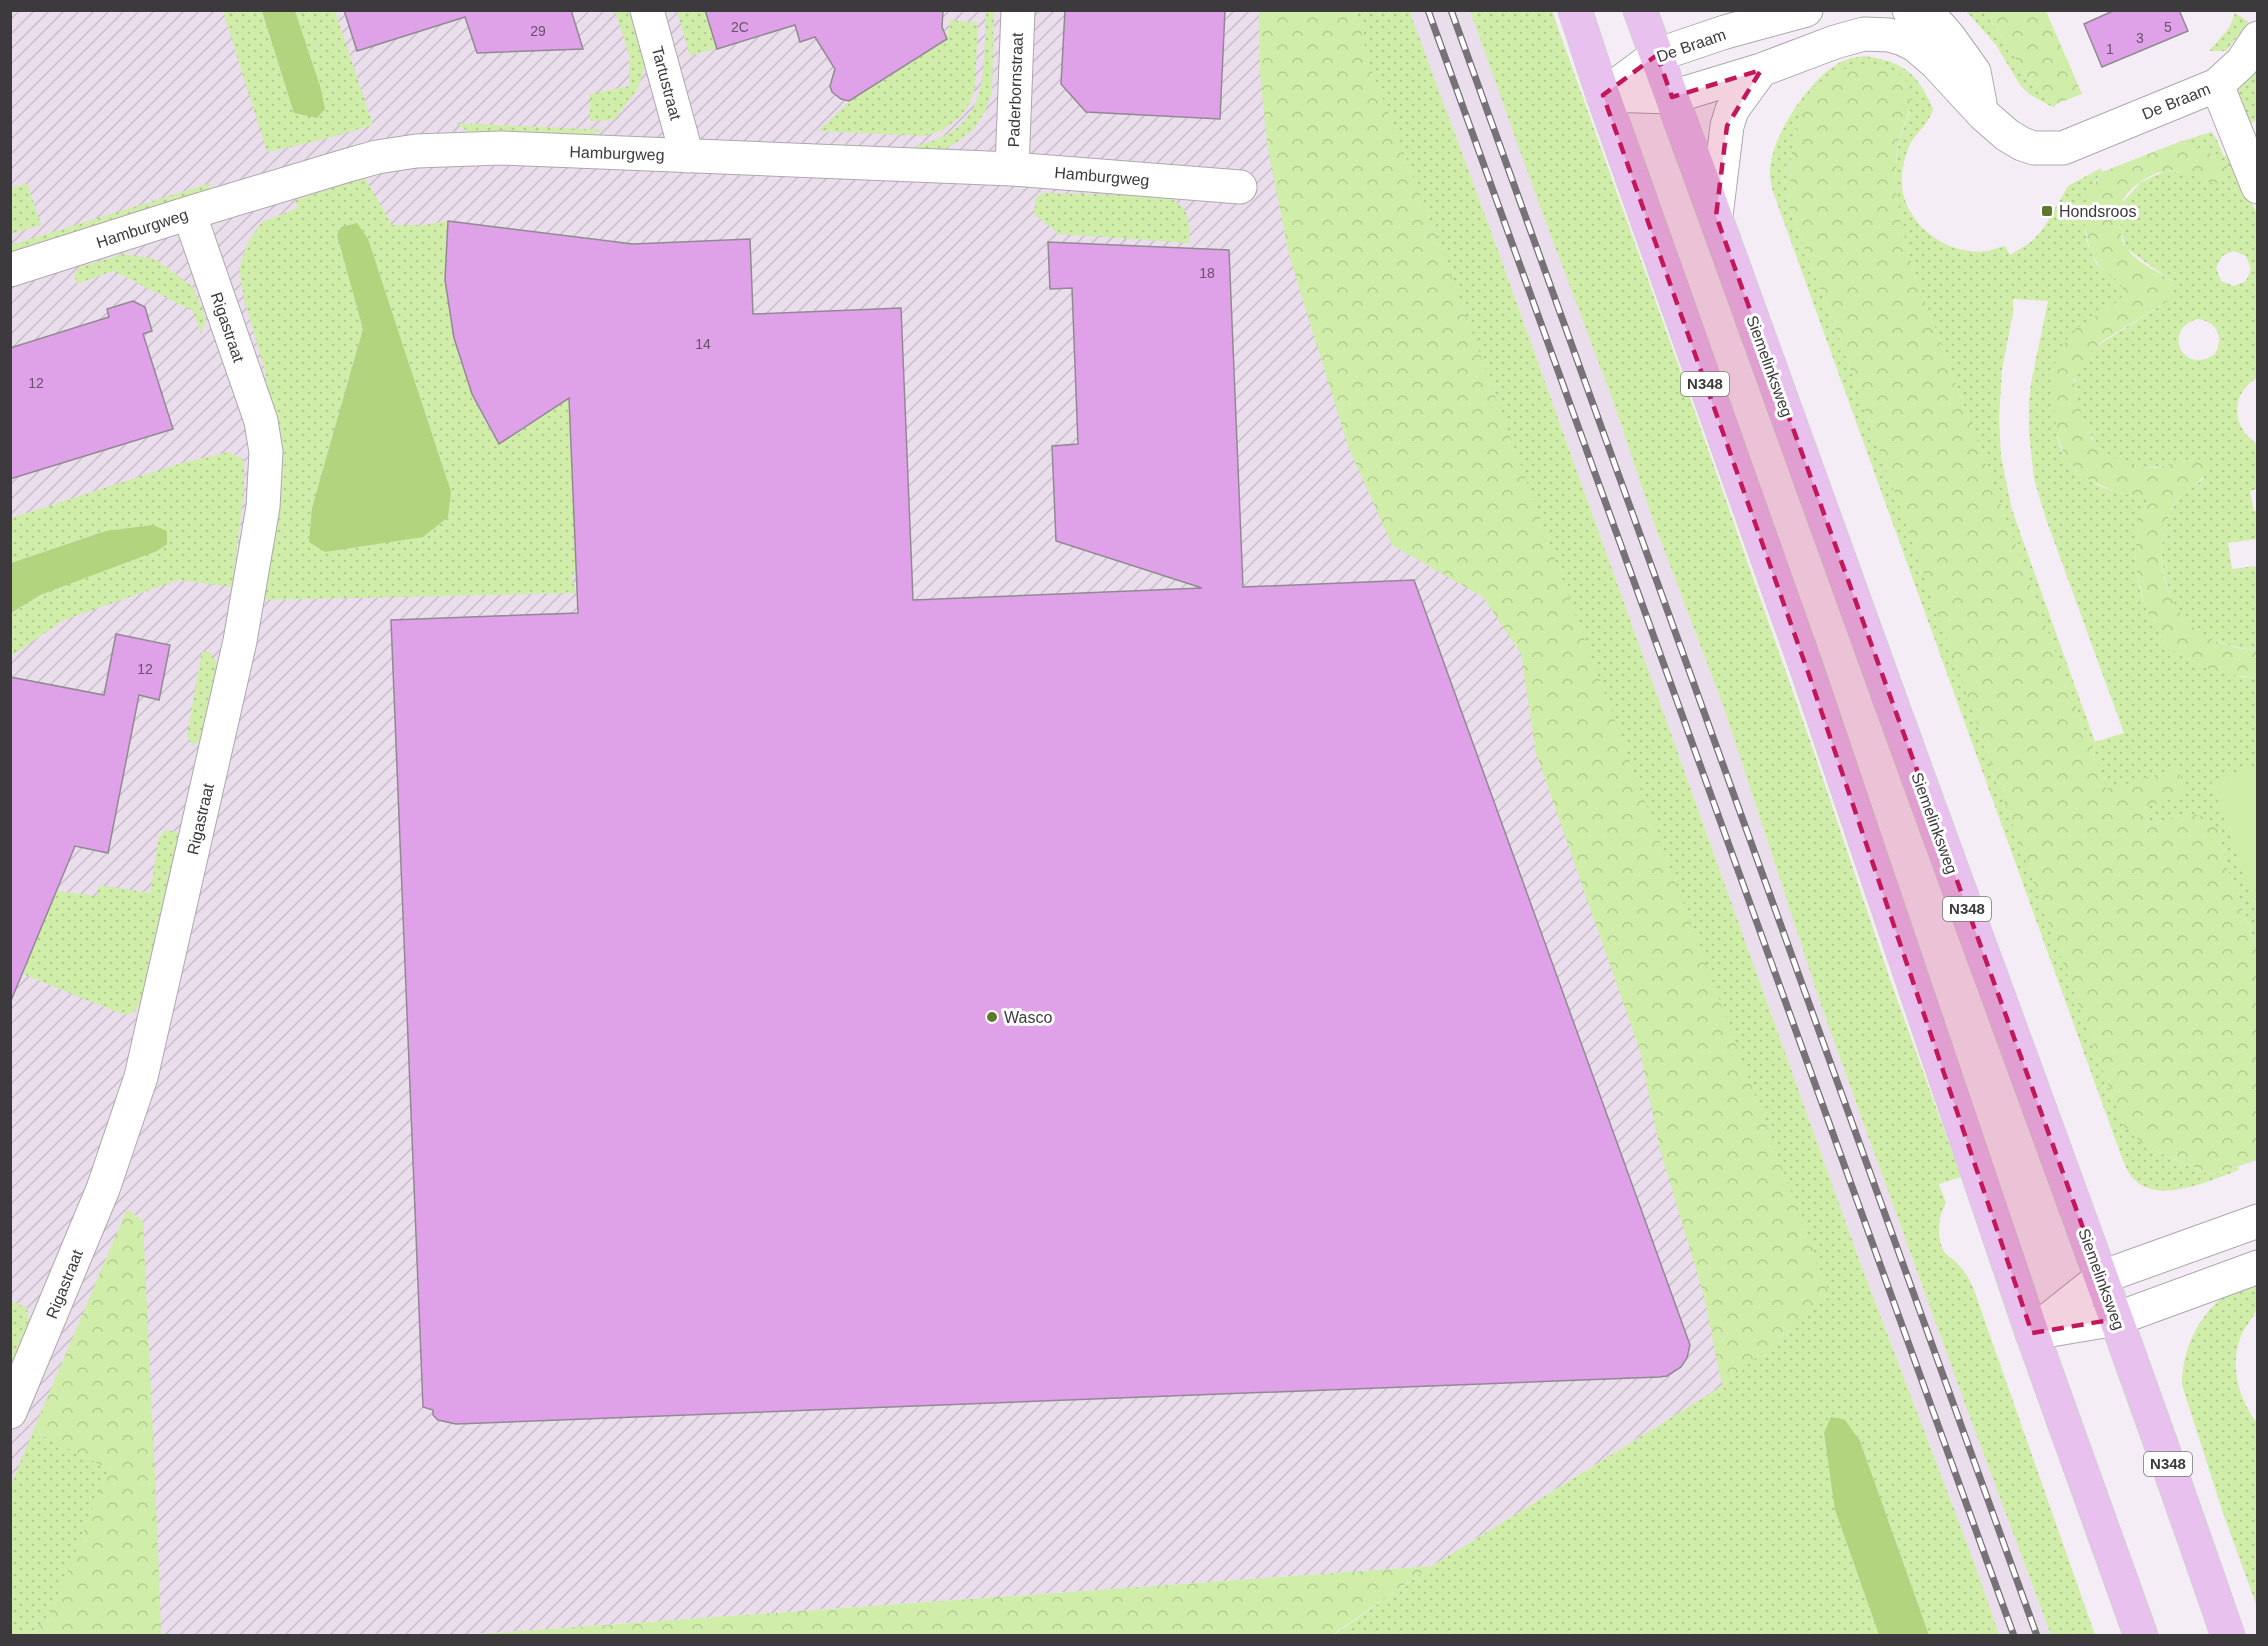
<svg xmlns="http://www.w3.org/2000/svg" width="2268" height="1646" font-family="Helvetica,sans-serif">
<style>
.built{fill:#eaddec}
.industrial{fill:url(#industrial-furrows)}
.grass{fill:url(#grass-dots);fill-rule:evenodd}
.forest{fill:url(#forest-crowns)}
.pitch{fill:#d0eda9}
.water{fill:#b2d47e}
.building{fill:#dfa1e8;stroke:#918a92;stroke-width:1.5}
.lines{fill:none;stroke-linecap:round;stroke-linejoin:round}
.street-casing{stroke:#aea7af;stroke-width:35}
.primary-casing{stroke:#d0d0d0;stroke-width:35}
.street{stroke:#fff;stroke-width:33}
.primary{stroke:#e8c1ee;stroke-width:33}
.rail-casing{stroke:#777277;stroke-width:7}
.rail{stroke:#fff;stroke-width:4.5;stroke-dasharray:14;stroke-linecap:butt}
.marked{fill:#c2185b;fill-opacity:0.2;stroke:#c2185b;stroke-width:4.5;stroke-dasharray:12 8;stroke-linejoin:round}
.poi-dot{fill:#5e792d;stroke:#fff;stroke-width:2}
.labels{text-anchor:middle;stroke-width:6;stroke-linejoin:round;paint-order:stroke}
.number-label{font-size:14px;fill:#665468}
.shield{fill:#fff;stroke:#777577;stroke-width:1.5}
.shield-label{font-size:15px;font-weight:bold;fill:#3d3a3d}
.street-label{font-size:16px;fill:#3d3a3d;stroke:#fff}
.poi-label{font-size:16px;fill:#3d3a3d;stroke:#fff;text-anchor:start}
</style>
<defs>
<pattern id="industrial-furrows" width="10" height="10" patternUnits="userSpaceOnUse" patternTransform="scale(1.5)"><rect width="10" height="10" fill="#eaddec"/><path d="M-1 1l2-2M0 10L10 0M9 11l2-2" fill="none" stroke="#cabecb"/></pattern>
<pattern id="grass-dots" width="8" height="8" patternUnits="userSpaceOnUse" patternTransform="scale(1.5)"><rect width="8" height="8" fill="#d0eda9"/><path d="M2 2h.1M6 6h.1" fill="none" stroke="#b4cc92" stroke-width="1.8" stroke-linecap="round"/></pattern>
<pattern id="forest-crowns" width="20" height="18" patternUnits="userSpaceOnUse" patternTransform="scale(1.5)"><rect width="20" height="18" fill="#d0eda9"/><path d="M2 6a3 3 0 1 1 6 0M12 15a3 3 0 1 1 6 0" fill="none" stroke="#b4cc92"/></pattern>
</defs>
<rect width="100%" height="100%" fill="#f5edf6"/>
<path class="built" d="M1409,11H1470L1612,398L1654,523L1724,708L1822,1008L1964,1401L2051,1635H1999L1973,1559L1861,1265L1496,245Z"/>
<path class="industrial" d="M11,11H1359L1830,1296L1722,1386L1432,1566L464,1635L11,1636Z"/>
<path class="grass" d="M1409,10L1496,245L1861,1265L1973,1559L1999,1635H1929L1860,1441L1835,1510L1879,1635L1332,1636L1432,1566L1722,1386L1830,1296L1575,614L1443,253L1370,66L1356,11Z
M223,11H262L294,113L320,86L295,11H335L373,125L321,140L267,152Z
M615,11H635L647,60L637,90L614,120L590,121V94L630,86L629,54Z
M677,11H791L795,25L690,56Z
M986,11H994L992,92L985,111L974,129L957,142L935,154H914L916,146C993,128 982,75 986,11Z
M1470,11H1552L1688,392L1815,755L1892,985L1961,1177L1939,1184L1946,1203C1938,1216 1936,1239 1945,1253C1948,1256 1953,1259 1956,1262C1965,1271 1969,1278 1974,1290L2095,1635H2051L1964,1401L1822,1008L1724,708L1654,523L1612,398L1541,209Z
M1966,11H1983C1991,22 2000,34 2008,46C2023,69 2029,91 2056,104L2054,108L2029,94L2020,85L1996,45Z
M2235,13L2249,22L2226,51H2209L2229,28Z
M950,20L978,23L975,87L971,101L961,116L941,131L924,136L818,131L854,98L947,39Z
M1865,56C1904,62 1918,73 1933,109C1929,125 1912,135 1907,152C1902,166 1900,183 1904,197C1914,231 1952,256 1987,251C1993,250 1999,247 2005,246L2010,255L2031,242L2043,229L2068,186L2101,168L2102,172C2081,195 2079,239 2097,264C2105,274 2123,279 2124,293L2120,300L2075,330L2057,437L2062,452L2071,465L2083,477L2102,487L2115,492L2147,498L2137,532L2135,565L2142,598L2161,637L2166,644L2177,653L2206,668L2243,677L2257,678V962L2254,939L2226,865L2219,829L2187,813L2150,825L2144,808L2177,768L2107,791L1915,274C1899,222 1883,162 1911,111L1814,87L1807,97L1795,133L1791,158L1789,208L1841,343L1961,677L2146,1147L2211,1175L2238,1167L2239,1170C2211,1180 2163,1203 2137,1182C2129,1176 2126,1167 2122,1158L1772,189C1770,179 1769,171 1771,161C1777,129 1812,75 1843,61C1850,58 1858,57 1865,56ZM2013,299L2048,301L2031,383L2029,404V433L2034,479L2046,519L2124,733L2095,742L2012,510L2001,456L1999,418L2002,370L2013,313Z
M2257,62V120L2252,123L2243,119C2231,88 2238,86 2257,62Z
M457,123L605,130L581,138L469,133Z
M2211,132L2216,138L2224,156L2232,154L2257,215V378C2229,394 2232,428 2257,444V489L2250,491L2254,511H2257V539L2228,543L2232,569L2257,566V650C2202,646 2166,616 2162,559C2161,539 2165,518 2176,502C2183,492 2196,486 2204,478L2195,458C2172,464 2151,472 2127,465C2098,456 2085,430 2078,403C2077,396 2074,387 2075,380C2076,369 2088,354 2097,346L2168,301C2174,292 2175,289 2170,280L2126,248L2121,231L2122,203L2141,182L2165,171L2184,172L2215,183L2225,179L2228,172L2187,144L2179,142ZM2234,251L2246,256L2251,269L2246,281L2234,286L2221,281L2216,268L2222,256ZM2198,319C2218,322 2224,338 2215,354C2181,377 2162,327 2198,319Z
M365,178L392,225H423L448,221C440,299 455,377 499,444L563,402L562,399L569,398L576,569L572,579L577,593L263,600L280,498L277,435L264,367L244,299L239,268L248,242L262,222L298,208L295,200ZM357,223L422,537L309,542L312,508L363,328L337,235L341,227Z
M27,183L41,225L11,234V188Z
M211,183L209,190L202,193L11,253V245Z
M1044,193L1166,196C1191,208 1188,218 1190,243L1059,234L1034,214L1036,197Z
M124,254L155,259L193,287L206,320L201,334L193,311L113,271L77,284L74,274L80,267Z
M229,452L244,460V491L232,587L178,580L64,620L11,656L10,613L40,595L167,537L106,531L11,563V518L182,463Z
M202,651L211,653L217,663L201,741L192,745L187,735Z
M166,830L177,832L181,838L141,1002L134,1012L124,1015L23,974L57,891L97,896L99,885L150,893L159,837Z
M2257,1280C2257,1288 2260,1300 2257,1308C2254,1318 2245,1326 2241,1336C2229,1366 2239,1399 2257,1423V1607L2223,1513L2182,1385C2182,1354 2194,1324 2217,1302C2228,1291 2244,1286 2257,1280Z
M12,1301L27,1308L29,1320L11,1365Z
M33,1431L109,1469L50,1615L28,1635L11,1636V1485Z"/>
<path class="forest" d="M1259,11H1356L1370,66L1443,253L1575,614L1830,1296L1722,1386L1704,1296L1660,1149L1640,1051L1536,753L1521,654L1483,597L1392,545L1348,446L1289,255L1267,144L1260,74Z
M1983,11H2046L2082,94L2056,104C2029,91 2023,69 2008,46C2000,34 1991,22 1983,11Z
M1868,63C1885,67 1902,70 1910,88C1917,105 1904,120 1900,137C1898,145 1896,155 1896,164C1894,202 1904,238 1915,274L2107,790L2177,768L2188,793L2144,808L2150,825L2187,813L2206,817L2219,829L2226,865L2254,939L2258,962L2257,1160L2212,1175L2146,1147L2123,1125L2044,912L1841,343L1789,208L1791,158L1795,133L1807,97L1814,87L1834,72Z
M2179,142C2192,145 2233,158 2228,175C2226,180 2222,183 2218,183C2206,185 2185,167 2165,171C2150,173 2127,188 2122,203C2120,208 2121,216 2121,221C2121,230 2120,239 2126,247C2135,262 2156,270 2170,280C2175,288 2174,294 2168,301L2101,342L2091,352L2074,380L2076,394L2082,415L2091,438L2105,452L2119,461L2136,467L2156,468L2195,458C2228,466 2186,491 2178,499C2170,508 2165,524 2163,537C2153,598 2195,649 2257,650V678L2226,674L2206,668L2177,653L2166,644L2161,637L2145,607L2135,565L2137,532L2147,498L2115,492L2083,477L2065,458L2056,431L2052,377L2054,365L2062,347L2074,330L2120,300L2124,293L2121,284L2101,268L2090,252L2085,226L2086,205L2090,190L2102,172Z
M127,1209L143,1221C149,1359 157,1497 161,1635H28L50,1615L109,1469L33,1431Z
M1432,1566L1332,1635H464Z"/>
<path class="pitch" d="M2257,765H2258L2257,910L2211,783Z"/>
<path class="water" d="M262,11H295L320,86L325,109L317,118L294,113Z
M357,223L368,239L451,492L448,517L423,537L325,552L309,542L312,508L363,329L337,235L341,227Z
M153,525L167,531V544L157,551L40,595L11,613V563L106,531Z
M1831,1417L1845,1420L1860,1441L1929,1635H1879L1835,1510L1824,1433Z"/>
<path class="building" d="M344,10H571L583,49L477,53L465,17L357,51Z
M705,10H943L942,27L947,39L849,101L841,99L832,92L830,86L835,69L815,37L800,42L795,25L717,49Z
M1065,10H1225L1220,119L1086,112L1061,84Z
M2115,10H2179L2188,31L2102,67L2084,24Z
M448,221L633,244L750,239L753,314L901,308L913,600L1202,588L1056,541L1052,446L1078,444L1072,288L1050,289L1048,242L1229,250L1243,587L1414,580L1690,1345L1687,1358L1681,1367L1667,1376L1659,1377L456,1424L438,1420L433,1415V1410L423,1407L391,620L578,613L569,398L499,444L472,394L454,338L445,280Z
M133,301L145,307L152,331L143,334L173,429L10,479V348L109,317L107,309Z
M116,634L170,645L159,700L139,695L108,853L75,846L10,1003V677L104,695Z"/>
<g class="lines">
<g class="street-casing">
<path id="street" d="M647,10L687,156
M1909,10L1935,21L1949,37L1974,72L1980,103
M2217,85L2258,187
M1603,95L1672,97L1761,70L1835,42L1864,34L1889,35L1903,39L1915,45L1936,63L1983,114L2007,135L2022,144L2034,148H2063L2217,85L2242,62L2258,38
M1603,95L1657,55L1725,32L1806,10
M1012,169L1018,10
M1716,216L1727,126L1732,110L1761,70
M10,270L189,213L345,166L377,157L416,151L501,148L1012,169L1240,187
M2032,1333L2102,1277L2258,1221
M2033,1333L2116,1319L2258,1267
M10,1412L103,1189L141,1077L240,641L263,507L266,452L261,421L189,213"/>
</g>
<g class="primary-casing">
<path id="primary" d="M1575,10L1603,95L1808,672L2032,1333L2141,1636
M1640,10C1718,222 1794,435 1871,647C1990,977 2114,1304 2228,1636"/>
</g>
<use href="#street" class="street"/>
<use href="#primary" class="primary"/>
<g class="rail-casing">
<path id="rail" d="M1428,10L2014,1636
M1451,10L2037,1636"/>
</g>
<use href="#rail" class="rail"/>
</g>
<path class="marked" d="M1657,55L1672,97L1761,70L1727,126L1716,216L2116,1319L2032,1333L1808,672L1603,95Z"/>
<g class="poi-dot">
<rect x="2041" y="205" width="12" height="12" rx="3"/>
<circle cx="992" cy="1017" r="6"/>
</g>
<g class="labels">
<g class="number-label">
<text x="740" y="32">2C</text>
<text x="2168" y="32">5</text>
<text x="538" y="36">29</text>
<text x="2140" y="43">3</text>
<text x="2110" y="54">1</text>
<text x="1207" y="278">18</text>
<text x="703" y="349">14</text>
<text x="36" y="388">12</text>
<text x="145" y="674">12</text>
</g>
<g class="shield">
<rect x="1681" y="372" width="48" height="24" rx="4.5"/>
<rect x="1943" y="897" width="48" height="24" rx="4.5"/>
<rect x="2144" y="1452" width="48" height="24" rx="4.5"/>
</g>
<g class="shield-label">
<text x="1705" y="389">N348</text>
<text x="1967" y="914">N348</text>
<text x="2168" y="1469">N348</text>
</g>
<g class="street-label">
<text transform="translate(1691 45) rotate(-19)" y="6">De Braam</text>
<text transform="translate(667 83) rotate(75)" y="6">Tartustraat</text>
<text transform="translate(1015 90) rotate(-88)" y="6">Paderbornstraat</text>
<text transform="translate(2176 101) rotate(-22)" y="6">De Braam</text>
<text transform="translate(617 153) rotate(2)" y="6">Hamburgweg</text>
<text transform="translate(1102 176) rotate(5)" y="6">Hamburgweg</text>
<text transform="translate(142 228) rotate(-18)" y="6">Hamburgweg</text>
<text transform="translate(228 327) rotate(71)" y="6">Rigastraat</text>
<text transform="translate(1770 366) rotate(70)" y="6">Siemelinksweg</text>
<text transform="translate(200 819) rotate(-77)" y="6">Rigastraat</text>
<text transform="translate(1935 823) rotate(70)" y="6">Siemelinksweg</text>
<text transform="translate(2102 1279) rotate(70)" y="6">Siemelinksweg</text>
<text transform="translate(64 1284) rotate(-68)" y="6">Rigastraat</text>
</g>
<g class="poi-label">
<text x="2059" y="217">Hondsroos</text>
<text x="1004" y="1023">Wasco</text>
</g>
</g>
<rect width="2268" height="1646" fill="none" stroke="#3d3a3d" stroke-width="24"/>
</svg>
